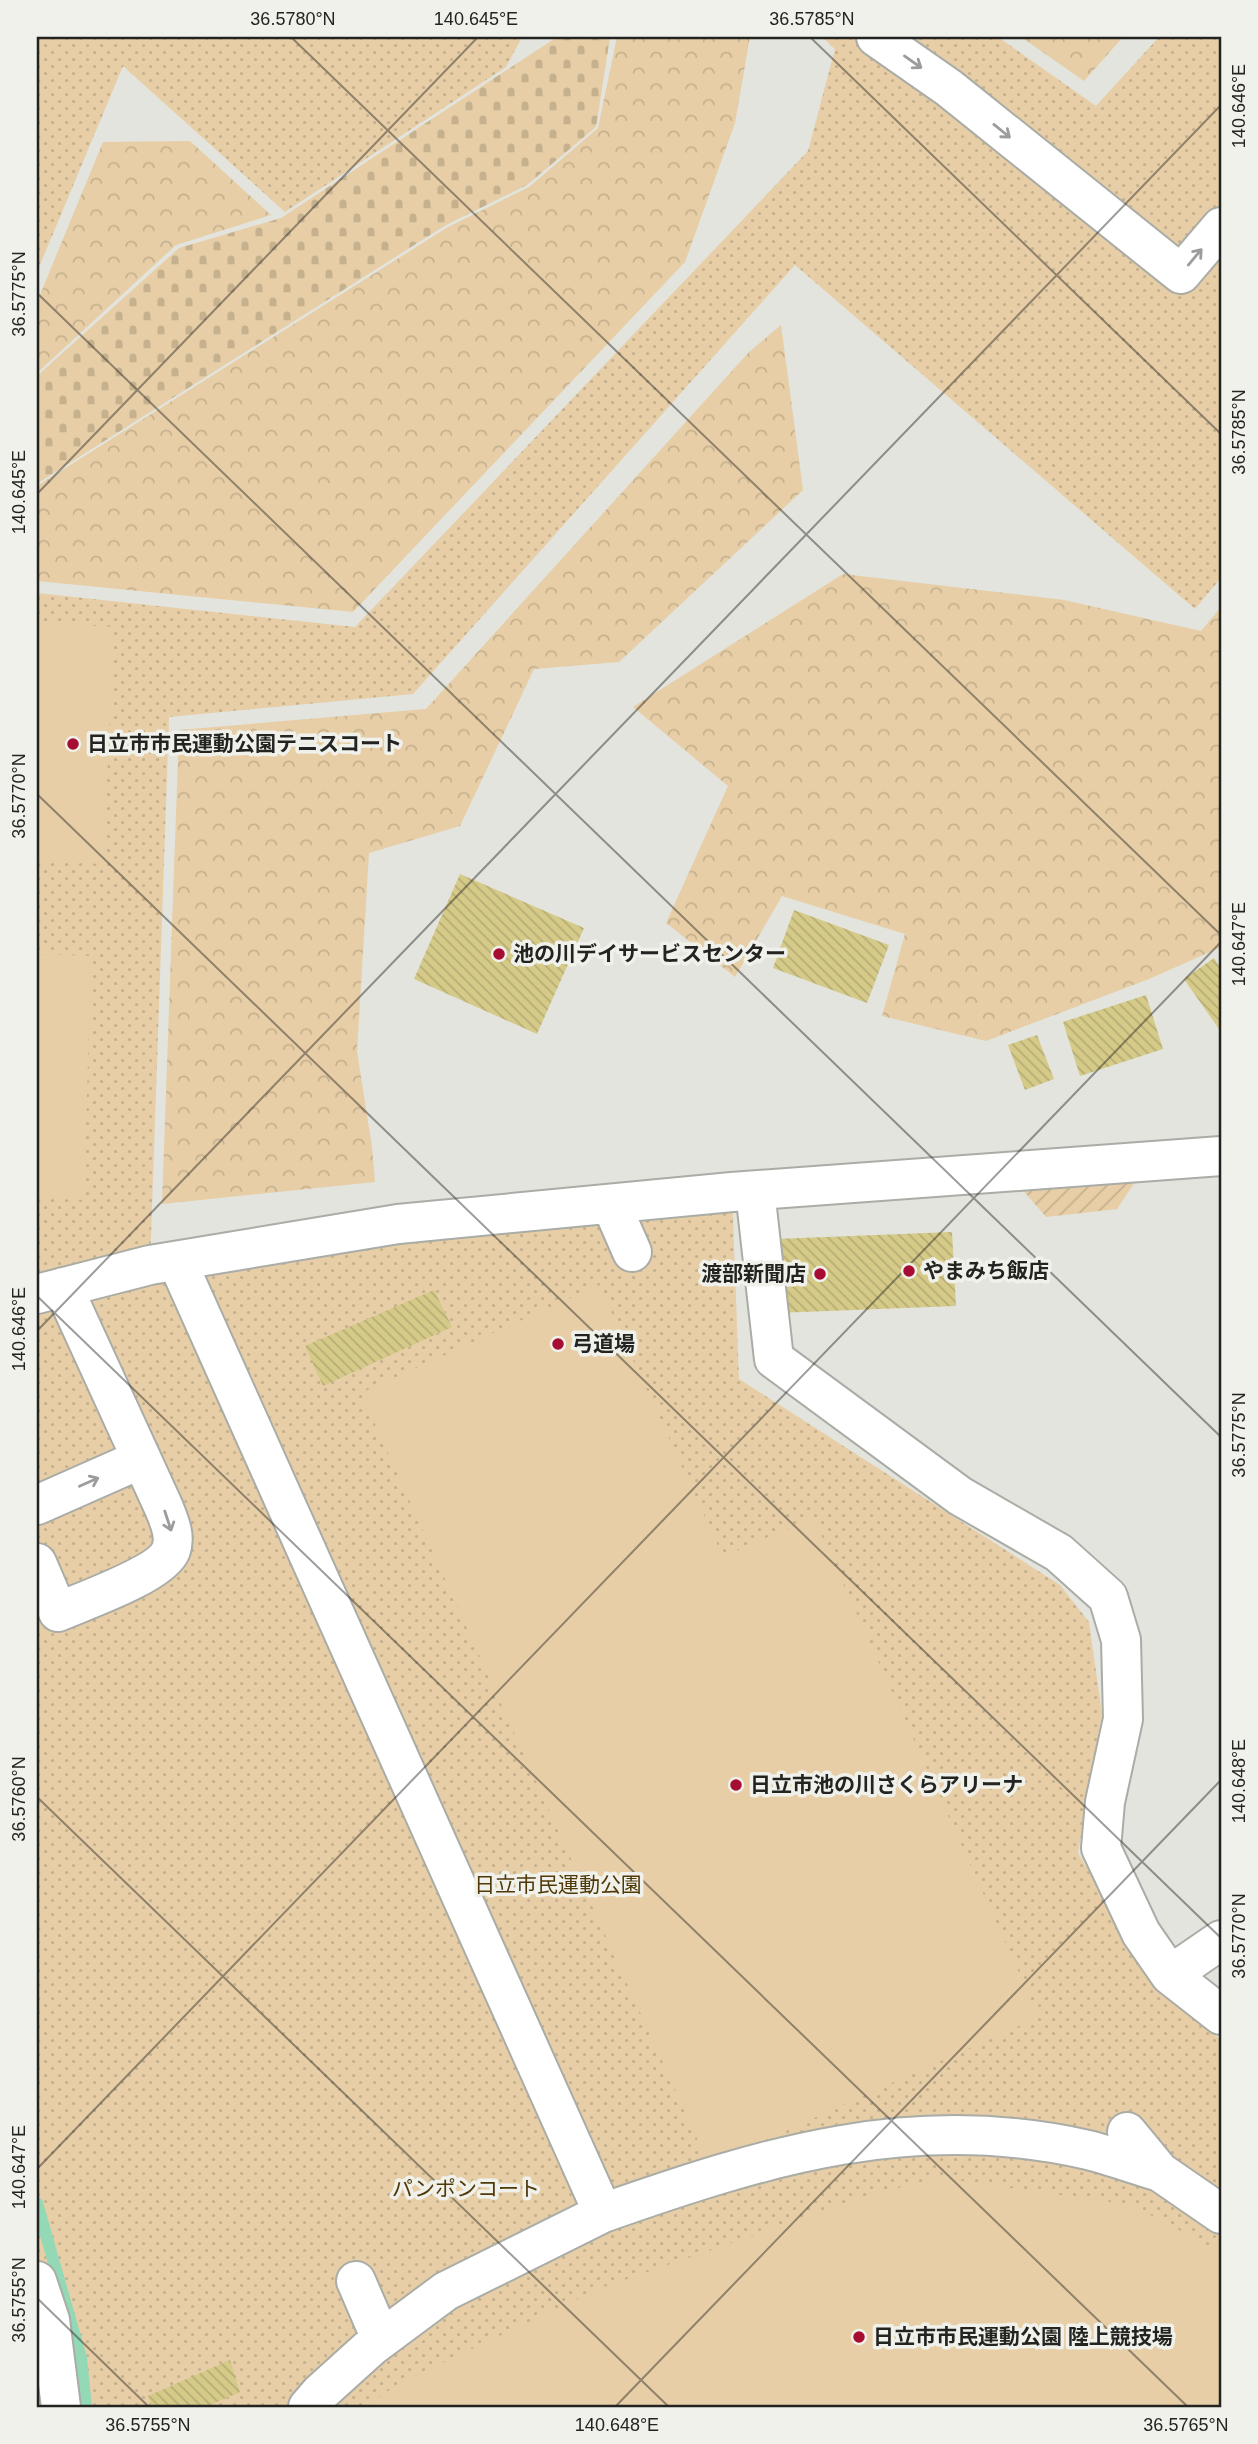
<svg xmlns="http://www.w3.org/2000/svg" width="1258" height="2444" font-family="Arial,'Noto Sans JP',sans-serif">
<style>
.forest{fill:url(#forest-crowns)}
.cemetery{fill:url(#cemetery-stones)}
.park{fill:url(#park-dots)}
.garden{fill:url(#garden-furrows)}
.pitch{fill:#e7cea6}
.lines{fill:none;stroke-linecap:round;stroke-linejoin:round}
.stream{stroke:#94d9b6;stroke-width:12}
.building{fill:url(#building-back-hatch)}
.minor-casing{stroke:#aaaca6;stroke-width:42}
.minor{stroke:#fff;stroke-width:38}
.oneway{stroke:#9c9c9b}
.ticks{fill:none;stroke:#232421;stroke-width:2;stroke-opacity:0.45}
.poi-dot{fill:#a70d33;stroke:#eff1ea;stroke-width:2.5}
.labels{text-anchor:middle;stroke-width:7;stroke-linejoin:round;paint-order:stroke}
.poi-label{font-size:21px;font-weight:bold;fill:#232421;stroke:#eff1ea;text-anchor:start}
.park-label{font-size:21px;fill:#513808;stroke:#eff1ea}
.neatline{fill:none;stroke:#232421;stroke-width:2.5}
.ticks-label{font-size:18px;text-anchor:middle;fill:#232421}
</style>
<defs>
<pattern id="forest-crowns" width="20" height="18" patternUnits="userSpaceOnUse" patternTransform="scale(1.75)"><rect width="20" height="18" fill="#e7cea6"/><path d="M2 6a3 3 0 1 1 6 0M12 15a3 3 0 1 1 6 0" fill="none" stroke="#c6b18f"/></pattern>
<pattern id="cemetery-stones" width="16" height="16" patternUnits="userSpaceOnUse" patternTransform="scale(1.75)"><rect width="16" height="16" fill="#e7cea6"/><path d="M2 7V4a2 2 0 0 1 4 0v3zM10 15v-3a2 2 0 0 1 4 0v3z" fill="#c6b18f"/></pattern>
<pattern id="park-dots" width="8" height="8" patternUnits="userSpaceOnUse" patternTransform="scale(1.75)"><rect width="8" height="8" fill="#e7cea6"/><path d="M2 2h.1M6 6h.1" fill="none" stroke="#c6b18f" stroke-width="1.8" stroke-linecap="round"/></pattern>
<pattern id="garden-furrows" width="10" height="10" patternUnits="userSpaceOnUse" patternTransform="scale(1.75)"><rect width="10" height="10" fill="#e7cea6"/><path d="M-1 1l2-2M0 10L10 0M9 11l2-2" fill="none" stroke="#c6b18f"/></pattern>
<pattern id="building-back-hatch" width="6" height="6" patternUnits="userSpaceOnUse" patternTransform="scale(1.75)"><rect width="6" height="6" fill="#d5ca88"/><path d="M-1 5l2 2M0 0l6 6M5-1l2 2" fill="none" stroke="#b7ad75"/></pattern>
</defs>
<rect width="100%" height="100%" fill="#e2e4dd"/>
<path class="forest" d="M617,37H750L735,123L685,262L353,612L37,581V486L448,227L529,187L598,128Z
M1021,37H1123L1084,81Z
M190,141L271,215L176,245L37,373V302L103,142Z
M781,325L803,490L619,662L534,669L460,826L369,853L357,1051L372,1147L375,1182L162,1204L179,730L426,709L749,352Z
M843,574L1064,600L1201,631L1221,607V947L1149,979L986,1041L882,1016L905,934L782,896L735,977L666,923L728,786L633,707Z"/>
<path class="cemetery" d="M557,37H610L596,127L527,185L446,225L38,483L37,376L179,248L281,218Z"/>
<path class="park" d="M37,37H522L506,67L285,212L123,66L37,272Z
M822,37H998L1096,106L1159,37H1221V578L1195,609L795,265L413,694L169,717L150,1265L732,1192L739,1379L1060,1585L1089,1622L1102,1714L1078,1853L1161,1992L1221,2040V2407H61L37,2281V593L355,627L808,151L835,49Z"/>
<path class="garden" d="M1137,1179L1117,1209L1046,1217L1021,1188Z"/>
<path class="pitch" d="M37,623L114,627L103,864L37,861Z
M37,954L91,956L84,1200L37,1198Z
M599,1285L723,1557L813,1517L1039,2017L709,2165L361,1393Z
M940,2178L1131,2205L1221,2252V2407H368L396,2385L598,2289L876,2193Z"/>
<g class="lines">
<path class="stream" d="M37,2203L81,2358L86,2407"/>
</g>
<path class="building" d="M460,874L584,928L537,1034L414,979Z
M794,910L889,945L867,1003L773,968Z
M1214,958L1221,969V1032L1184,979Z
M1146,995L1163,1049L1080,1076L1063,1022Z
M1037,1035L1054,1079L1025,1090L1008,1045Z
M952,1232L956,1306L776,1313L775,1239Z
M434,1290L452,1327L323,1386L305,1346Z
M230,2360L240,2392L206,2407H152L148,2396Z"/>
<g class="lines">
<g class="minor-casing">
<path id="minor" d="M876,37L949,88L1181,274L1221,227
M755,1191L774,1359L960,1496L1059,1553L1108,1597L1121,1640L1123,1719L1105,1802L1101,1848L1141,1933L1170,1975L1221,2015
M611,1204L632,1252
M177,1261L603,2213L446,2291L372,2346L320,2393L308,2407
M37,1294L150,1265L398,1224L732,1192L1221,1156
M37,1505L141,1459
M37,1563L58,1612C83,1601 162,1574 171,1550C176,1535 169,1521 164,1508L63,1287
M1170,1975L1221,1940
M1127,2132L1160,2172L1221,2214
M603,2213C765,2156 914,2110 1088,2150C1112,2156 1136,2165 1160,2172
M37,2281L50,2320L61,2407
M356,2281L381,2339"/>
</g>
<use href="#minor" class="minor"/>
</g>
<defs><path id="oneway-shaft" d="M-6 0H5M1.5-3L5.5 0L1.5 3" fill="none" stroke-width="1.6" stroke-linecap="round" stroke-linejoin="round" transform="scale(1.75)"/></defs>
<g class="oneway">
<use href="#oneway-shaft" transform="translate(913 62) rotate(35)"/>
<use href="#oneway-shaft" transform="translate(1002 131) rotate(39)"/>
<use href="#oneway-shaft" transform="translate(1195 257) rotate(-50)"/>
<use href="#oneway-shaft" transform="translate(89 1482) rotate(-24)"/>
<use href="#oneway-shaft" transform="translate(168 1521) rotate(72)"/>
</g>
<path class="ticks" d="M291,37L1221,935M810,37L1221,434M37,293L1221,1437M37,494L478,37M37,794L1221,1938M37,1296L1188,2407M37,1331L1221,105M37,1797L669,2407M37,2169L1221,942M37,2298L149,2407M615,2407L1221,1780"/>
<g class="poi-dot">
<circle cx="73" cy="744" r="7"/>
<circle cx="499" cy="954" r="7"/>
<circle cx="909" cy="1271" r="7"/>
<circle cx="820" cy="1274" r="7"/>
<circle cx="558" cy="1344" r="7"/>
<circle cx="736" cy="1785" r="7"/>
<circle cx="859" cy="2337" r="7"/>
</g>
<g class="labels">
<g class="poi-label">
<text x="87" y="751">日立市市民運動公園テニスコート</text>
<text x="513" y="961">池の川デイサービスセンター</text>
<text x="923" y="1278">やまみち飯店</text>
<text x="806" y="1281" text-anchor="end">渡部新聞店</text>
<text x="572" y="1351">弓道場</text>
<text x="750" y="1792">日立市池の川さくらアリーナ</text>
<text x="873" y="2344">日立市市民運動公園 陸上競技場</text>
</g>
<g class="park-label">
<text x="558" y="1892">日立市民運動公園</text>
<text x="466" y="2196">パンポンコート</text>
</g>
</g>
<rect width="1258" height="2444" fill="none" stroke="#eff1ea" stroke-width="77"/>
<rect x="38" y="38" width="1182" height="2368" class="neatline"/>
<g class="ticks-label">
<text x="293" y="25">36.5780°N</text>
<text x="476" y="25">140.645°E</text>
<text x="812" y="25">36.5785°N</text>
<text transform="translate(1239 106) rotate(-90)" y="6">140.646°E</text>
<text transform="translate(19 294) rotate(-90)" y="6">36.5775°N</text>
<text transform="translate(1239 432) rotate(-90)" y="6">36.5785°N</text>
<text transform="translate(19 492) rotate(-90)" y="6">140.645°E</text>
<text transform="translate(19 796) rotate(-90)" y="6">36.5770°N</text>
<text transform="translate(1239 944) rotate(-90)" y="6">140.647°E</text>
<text transform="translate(19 1329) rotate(-90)" y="6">140.646°E</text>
<text transform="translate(1239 1435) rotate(-90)" y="6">36.5775°N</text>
<text transform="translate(1239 1781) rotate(-90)" y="6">140.648°E</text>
<text transform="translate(19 1799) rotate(-90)" y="6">36.5760°N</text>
<text transform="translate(1239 1936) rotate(-90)" y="6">36.5770°N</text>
<text transform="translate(19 2167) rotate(-90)" y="6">140.647°E</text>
<text transform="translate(19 2300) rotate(-90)" y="6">36.5755°N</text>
<text x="148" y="2431">36.5755°N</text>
<text x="617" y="2431">140.648°E</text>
<text x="1186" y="2431">36.5765°N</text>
</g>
</svg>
